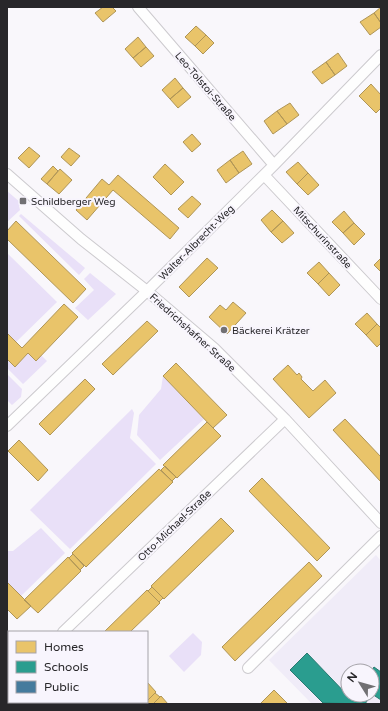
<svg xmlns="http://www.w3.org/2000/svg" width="388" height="711" font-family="'Varela Round',sans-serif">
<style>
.built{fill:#f0ecf8;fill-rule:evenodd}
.green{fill:#e9e0f8}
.homes{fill:#e9c46a;stroke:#af9557}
.schools{fill:#2a9d8f;stroke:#297a71}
.public{fill:#457b9d;stroke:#3c627a}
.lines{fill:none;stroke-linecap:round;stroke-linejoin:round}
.minor-casing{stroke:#cccace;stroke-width:12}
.minor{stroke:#fefefe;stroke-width:10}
.poi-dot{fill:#717073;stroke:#f8f5fd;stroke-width:1.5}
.labels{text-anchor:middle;stroke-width:4;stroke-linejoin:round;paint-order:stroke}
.street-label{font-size:10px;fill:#28272a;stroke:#f8f5fd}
.poi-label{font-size:10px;fill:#28272a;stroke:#f8f5fd;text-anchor:start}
</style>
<rect width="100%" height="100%" fill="#f9f7fb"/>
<path class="built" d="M376,555L381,561V704H312L269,660ZM348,671H372V695H348Z"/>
<path class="green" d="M7,191L21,203L19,206L20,210L7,222Z
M21,214L85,268L79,275L19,216Z
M7,253L57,302L16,342L7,333Z
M90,273L116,294L88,320L75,308L94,290L84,279Z
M28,353L36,361L41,355L47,361L23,384L7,368V360L15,367Z
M7,374L22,389L21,397L12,405L7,400Z
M163,376L204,419L160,460L137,435L139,415L161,389Z
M132,409L134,413L130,438L156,464L70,549L30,510Z
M41,528L65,553L21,596L7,582V551H13Z
M193,633L202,642L201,655L184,672L169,656Z"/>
<path class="homes" d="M103,7H112L116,11L103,22L95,13Z
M381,7V23L374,13Z
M374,13L381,23V27L370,35L360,22Z
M196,26L206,35L195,46L185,37Z
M206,35L214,43L203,54L195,46Z
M138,37L146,47L133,58L125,49Z
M146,47L154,56L141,67L133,58Z
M338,53L347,66L335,75L326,62Z
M326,62L335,75L322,84L312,72Z
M175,78L183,88L170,99L162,90Z
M371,84L381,95V108L376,113L359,96Z
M183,88L191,97L178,108L170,99Z
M290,103L299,115L287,124L277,111Z
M277,111L287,124L273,134L264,121Z
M192,134L201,144L192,152L183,142Z
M29,147L40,156L29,168L18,158Z
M69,148L80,156L71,166L61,157Z
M243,151L252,164L239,173L230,160Z
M230,160L239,173L226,183L217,170Z
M298,162L308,173L297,184L286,172Z
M165,164L184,182L171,195L153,177Z
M53,166L58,171L47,184L41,179Z
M60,169L72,180L59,194L47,184Z
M308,173L319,185L308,195L297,184Z
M118,175L179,228L170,239L113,190L87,220L76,210L102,179L109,185Z
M192,196L201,204L188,218L178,209Z
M272,210L283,221L271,232L261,220Z
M344,211L354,223L343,233L332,222Z
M16,221L86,289L73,303L7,239V231Z
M283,221L294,233L282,243L271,232Z
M354,223L365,234L354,245L343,233Z
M207,258L218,268L189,297L179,287Z
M381,258V272L374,265Z
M319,262L329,273L318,284L307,273Z
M329,273L340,285L329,296L318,284Z
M233,302L246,313L227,334L209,317L220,305L226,310Z
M64,304L78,317L36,361L28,353L15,367L7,359V333L22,348Z
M367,313L377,324L366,335L355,324Z
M147,321L158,331L113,375L102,364Z
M377,324L381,328V343L377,347L366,335Z
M176,363L227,415L213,428L163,376Z
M288,365L297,375L299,373L302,377L301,379L313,391L325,380L336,393L309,418L273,379Z
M85,379L95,389L50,435L39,424Z
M345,419L381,457V482L333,430Z
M207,422L221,436L177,478L163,465Z
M19,440L48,470L38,481L8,451Z
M165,466L176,477L172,481L161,470Z
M159,469L173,482L86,567L72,553Z
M262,478L330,548L317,561L249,491Z
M221,518L234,531L164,599L151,586Z
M73,554L84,566L80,570L69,558Z
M68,557L81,571L38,613L24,600Z
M309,562L322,576L235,661L222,647Z
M7,582L31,606L17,619L7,609Z
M152,587L163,598L159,602L148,591Z
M147,590L160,603L130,632H104Z
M147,682L156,692L147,701Z
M274,690L288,704H262L261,703Z
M155,693L160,697L153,704H144Z
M161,696L168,704H153Z"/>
<path class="schools" d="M307,653L352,700L355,695H371L365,704L323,703L290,670Z
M374,667L381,672V700L372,694L371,671Z"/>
<path class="public" d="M7,655L9,657V702H47L45,704H7Z"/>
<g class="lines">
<g class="minor-casing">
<path id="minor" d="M138,7L274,165
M7,174L81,239L147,291L214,348L285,419L381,523
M264,175L381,299
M7,426L147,291L274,165L381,55
M63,632L285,419
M248,668L381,536
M114,702L116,704"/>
</g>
<use href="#minor" class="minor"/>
</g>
<g class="poi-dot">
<rect x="19" y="197" width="8" height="8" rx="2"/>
<circle cx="224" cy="330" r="4"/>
</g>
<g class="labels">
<g class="street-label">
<text transform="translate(206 86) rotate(49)" y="4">Leo-Tolstoi-Straße</text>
<text transform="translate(323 237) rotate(47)" y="4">Mitschurinstraße</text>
<text transform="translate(196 242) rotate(-45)" y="4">Walter-Albrecht-Weg</text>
<text transform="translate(193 332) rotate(42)" y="4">Friedrichshafner Straße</text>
<text transform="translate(174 525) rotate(-44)" y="4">Otto-Michael-Straße</text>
</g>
<g class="poi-label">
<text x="31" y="205">Schildberger Weg</text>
<text x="232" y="334">Bäckerei Krätzer</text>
</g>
</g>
<rect width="388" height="711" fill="none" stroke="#28272a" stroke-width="16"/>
<rect x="8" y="631" width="140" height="72" fill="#f8f5fd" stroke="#a5a3a9"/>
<rect x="16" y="641" width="20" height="12" fill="#e9c46a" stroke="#a5a3a9"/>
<text x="44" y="651" font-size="12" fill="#28272a">Homes</text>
<rect x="16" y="661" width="20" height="12" fill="#2a9d8f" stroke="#a5a3a9"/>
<text x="44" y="671" font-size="12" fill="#28272a">Schools</text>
<rect x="16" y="681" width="20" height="12" fill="#457b9d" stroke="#a5a3a9"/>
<text x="44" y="691" font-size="12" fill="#28272a">Public</text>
<g transform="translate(360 683) rotate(307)"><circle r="19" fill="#f8f5fd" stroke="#a5a3a9"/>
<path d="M0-3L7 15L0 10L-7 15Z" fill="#717073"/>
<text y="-6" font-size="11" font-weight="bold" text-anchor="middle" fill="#28272a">N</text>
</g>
</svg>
